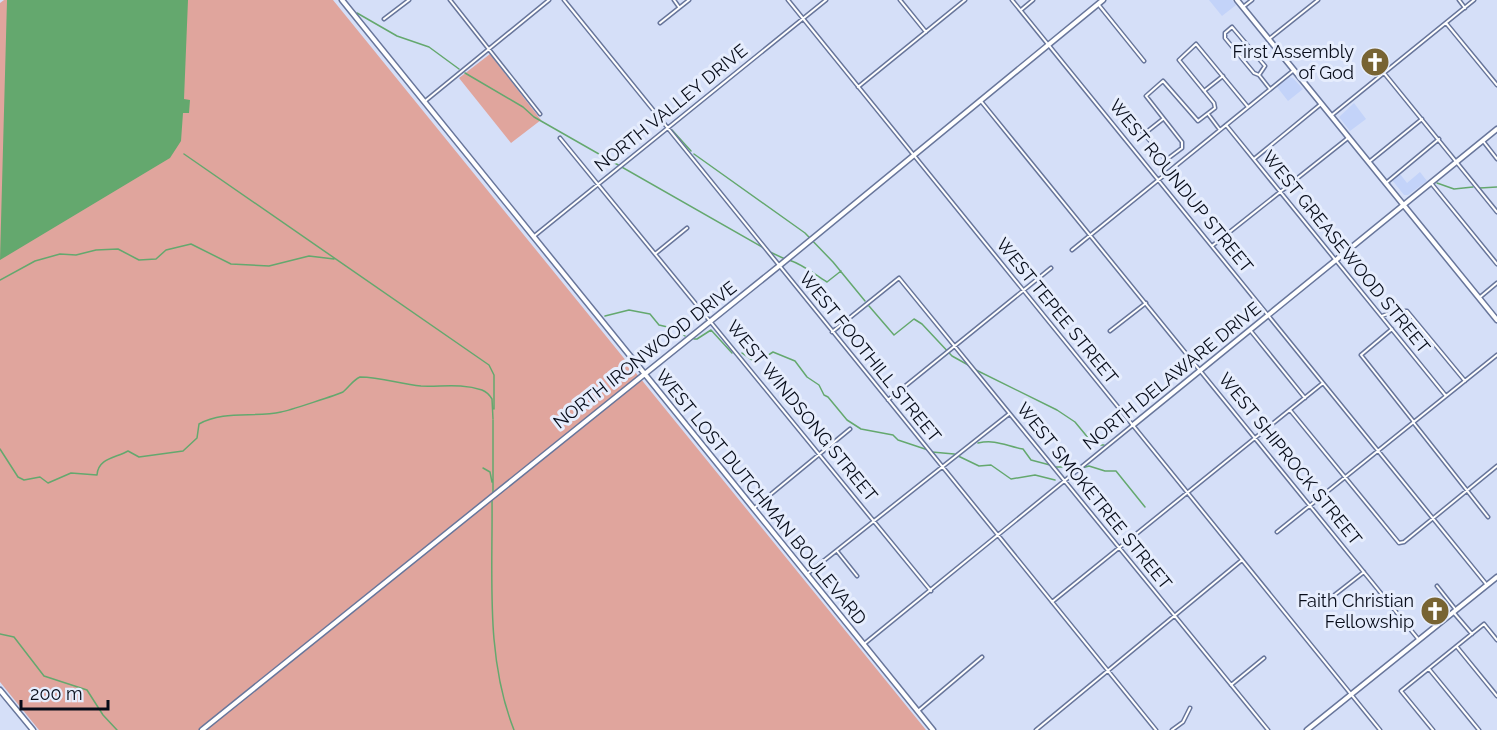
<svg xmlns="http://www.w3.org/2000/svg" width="1497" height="730" font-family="Raleway,sans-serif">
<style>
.built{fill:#c3d3f9}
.green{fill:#e0a59d}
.water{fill:#64a86e}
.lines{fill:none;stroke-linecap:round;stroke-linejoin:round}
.stream{stroke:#64a86e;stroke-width:1.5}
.street-casing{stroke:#68769b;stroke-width:5}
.secondary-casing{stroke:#68769b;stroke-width:7}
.street{stroke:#fff;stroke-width:2}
.secondary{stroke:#fff;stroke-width:4}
.labels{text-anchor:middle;stroke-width:6;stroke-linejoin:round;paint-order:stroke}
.poi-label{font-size:18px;fill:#070c19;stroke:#e6edfd;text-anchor:end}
.street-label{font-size:18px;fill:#070c19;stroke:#e6edfd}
</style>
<rect width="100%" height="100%" fill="#d5dff8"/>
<path class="built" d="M1209,0H1232L1236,5L1222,16Z
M1289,77L1293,78L1303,89L1288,101L1277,87Z
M1354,103L1366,119L1350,131L1339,117Z
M1420,172L1427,181L1408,195H1404L1392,180L1400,174L1407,183Z"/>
<path class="green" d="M4,0H333L926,730H39L0,682V3Z
M490,54L541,120L511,143L459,78Z"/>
<path class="water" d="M7,0H188L184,99L190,100L189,113H183L181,141L170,158L0,260Z"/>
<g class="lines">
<path class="stream" d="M357,13L397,36L429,47L459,69
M465,73L523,107L534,117L764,248
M672,130L691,151
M184,154L489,365L494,375V409
M694,154L805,233L833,262L865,301
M1437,183L1454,189L1473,187
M1480,188L1497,187
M770,252L785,259
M789,260C804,265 814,274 827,282L841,271
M0,280L35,261L60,254L76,255L96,250L118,249L139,260L156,259L166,250L191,244L231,264L269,266L309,256L334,259
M869,306L894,335L914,319L922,324L952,356L970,366
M605,316L629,310L650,314L659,325L676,329L685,336
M694,339H697L711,330L732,353
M742,353L756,363L773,352L795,361L807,377L819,385L824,395L828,397L847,420L861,429L893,435L898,440L928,450
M974,369L1057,410L1075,422L1094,445H1104
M978,443C996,439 1006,446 1023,449L1031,460L1050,465
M0,449L18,477L24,480L40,477L48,483L71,473L97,475C98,458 116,458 128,451L139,457L183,451L197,438L199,424C224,410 254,418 281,412C288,411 339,394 343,392C349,387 353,380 360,377C381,377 400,384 421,386C441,387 461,383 482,390C487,392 489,394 492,399L493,419
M932,452L954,454L979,466L991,465L1011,479L1035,475L1055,480
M1054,467H1065L1071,471L1078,469
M483,468L490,472L492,482
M1082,468L1089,466L1105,471H1116L1145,507
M493,492V420
M492,499C493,576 485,657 514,730
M0,634L14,637L44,676L87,690L103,715L117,730"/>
<g class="street-casing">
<path id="street" d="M450,0L540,114
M564,0L1156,730
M674,0L679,7
M788,0L1380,730
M900,0L926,32
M1012,0L1487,585
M1459,0L1465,8
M1098,4L1144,61
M1243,7L1252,0
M1021,10L1033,0
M384,19L409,0
M660,23L689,0
M1446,23L1497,85
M1269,39L1318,0
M1384,73L1497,212
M1259,75L1254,73L1225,38V33L1232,27L1265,66L1259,75L1270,89
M858,87L965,0
M1204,91L1223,76
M980,100L1419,640
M424,102L549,0
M1119,110L1126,112L1166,160L1182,148V142L1146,96L1163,81L1198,121L1215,108L1214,103L1179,60L1196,44L1248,107
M1208,114L1220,130
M1332,115L1474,0
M1226,125L1446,396
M1144,134L1163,119
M560,138L931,591
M1483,141L1497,159
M1254,159L1321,104
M1369,162L1422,119
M1386,183L1439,139
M1431,183L1497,264
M533,237L826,0
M1212,246L1348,138
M1072,250L1294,70
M655,254L687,228
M1479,298L1497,283
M1382,316L1395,311H1407L1465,381
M1392,329L1361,355L1414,422
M1250,330L1305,398
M1110,331L1146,303
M832,332L899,278L1268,730
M888,400L1051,268
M1290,410L1399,543L1404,542L1497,466
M1413,422L1488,517
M753,509L850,429
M1277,532L1497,355
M837,551L857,576
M807,574L1009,414
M1437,586L1456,610
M1332,597L1364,572
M1052,602L1323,383
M1454,613L1472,634
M864,644L1133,425
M1457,647L1497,696
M1429,669L1479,730
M1231,685L1264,658
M918,711L982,657
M1036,730L1242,560
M1172,730L1183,722L1190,708
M1433,730L1401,691L1484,624L1497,640"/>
</g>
<g class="secondary-casing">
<path id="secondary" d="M342,0L933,730
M1237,0L1497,320
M1133,425L1497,129
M0,690L33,730
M202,730L779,266L1103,0
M1307,730L1497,577"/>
</g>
<use href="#street" class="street"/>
<use href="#secondary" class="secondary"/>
</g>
<defs>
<g id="church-disc" transform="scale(1.5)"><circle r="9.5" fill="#786433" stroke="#e6edfd"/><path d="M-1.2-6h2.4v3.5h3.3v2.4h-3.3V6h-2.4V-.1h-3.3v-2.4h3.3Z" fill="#fff"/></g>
</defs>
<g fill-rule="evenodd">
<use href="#church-disc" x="1375" y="62"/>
<use href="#church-disc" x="1435" y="611"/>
</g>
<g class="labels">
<g class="poi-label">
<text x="1354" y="58">First Assembly<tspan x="1354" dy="21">of God</tspan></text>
<text x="1414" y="607">Faith Christian<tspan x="1414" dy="21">Fellowship</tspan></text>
</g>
<g class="street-label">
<text transform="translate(671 108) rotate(-39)" y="6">NORTH VALLEY DRIVE</text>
<text transform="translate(1181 186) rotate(51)" y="6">WEST ROUNDUP STREET</text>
<text transform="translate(1346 252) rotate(51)" y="6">WEST GREASEWOOD STREET</text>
<text transform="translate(1057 311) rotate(51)" y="6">WEST TEPEE STREET</text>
<text transform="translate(645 355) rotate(-38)" y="6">NORTH IRONWOOD DRIVE</text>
<text transform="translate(870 357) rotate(51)" y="6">WEST FOOTHILL STREET</text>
<text transform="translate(1172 376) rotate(-39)" y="6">NORTH DELAWARE DRIVE</text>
<text transform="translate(802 411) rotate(51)" y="6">WEST WINDSONG STREET</text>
<text transform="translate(1290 459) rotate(51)" y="6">WEST SHIPROCK STREET</text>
<text transform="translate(1094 496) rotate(51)" y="6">WEST SMOKETREE STREET</text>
<text transform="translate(761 497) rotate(51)" y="6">WEST LOST DUTCHMAN BOULEVARD</text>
</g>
</g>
<path d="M21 700v9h87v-9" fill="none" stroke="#070c19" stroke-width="3"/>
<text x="30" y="700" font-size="18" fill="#070c19" stroke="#e6edfd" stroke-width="4.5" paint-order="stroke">200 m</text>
</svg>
